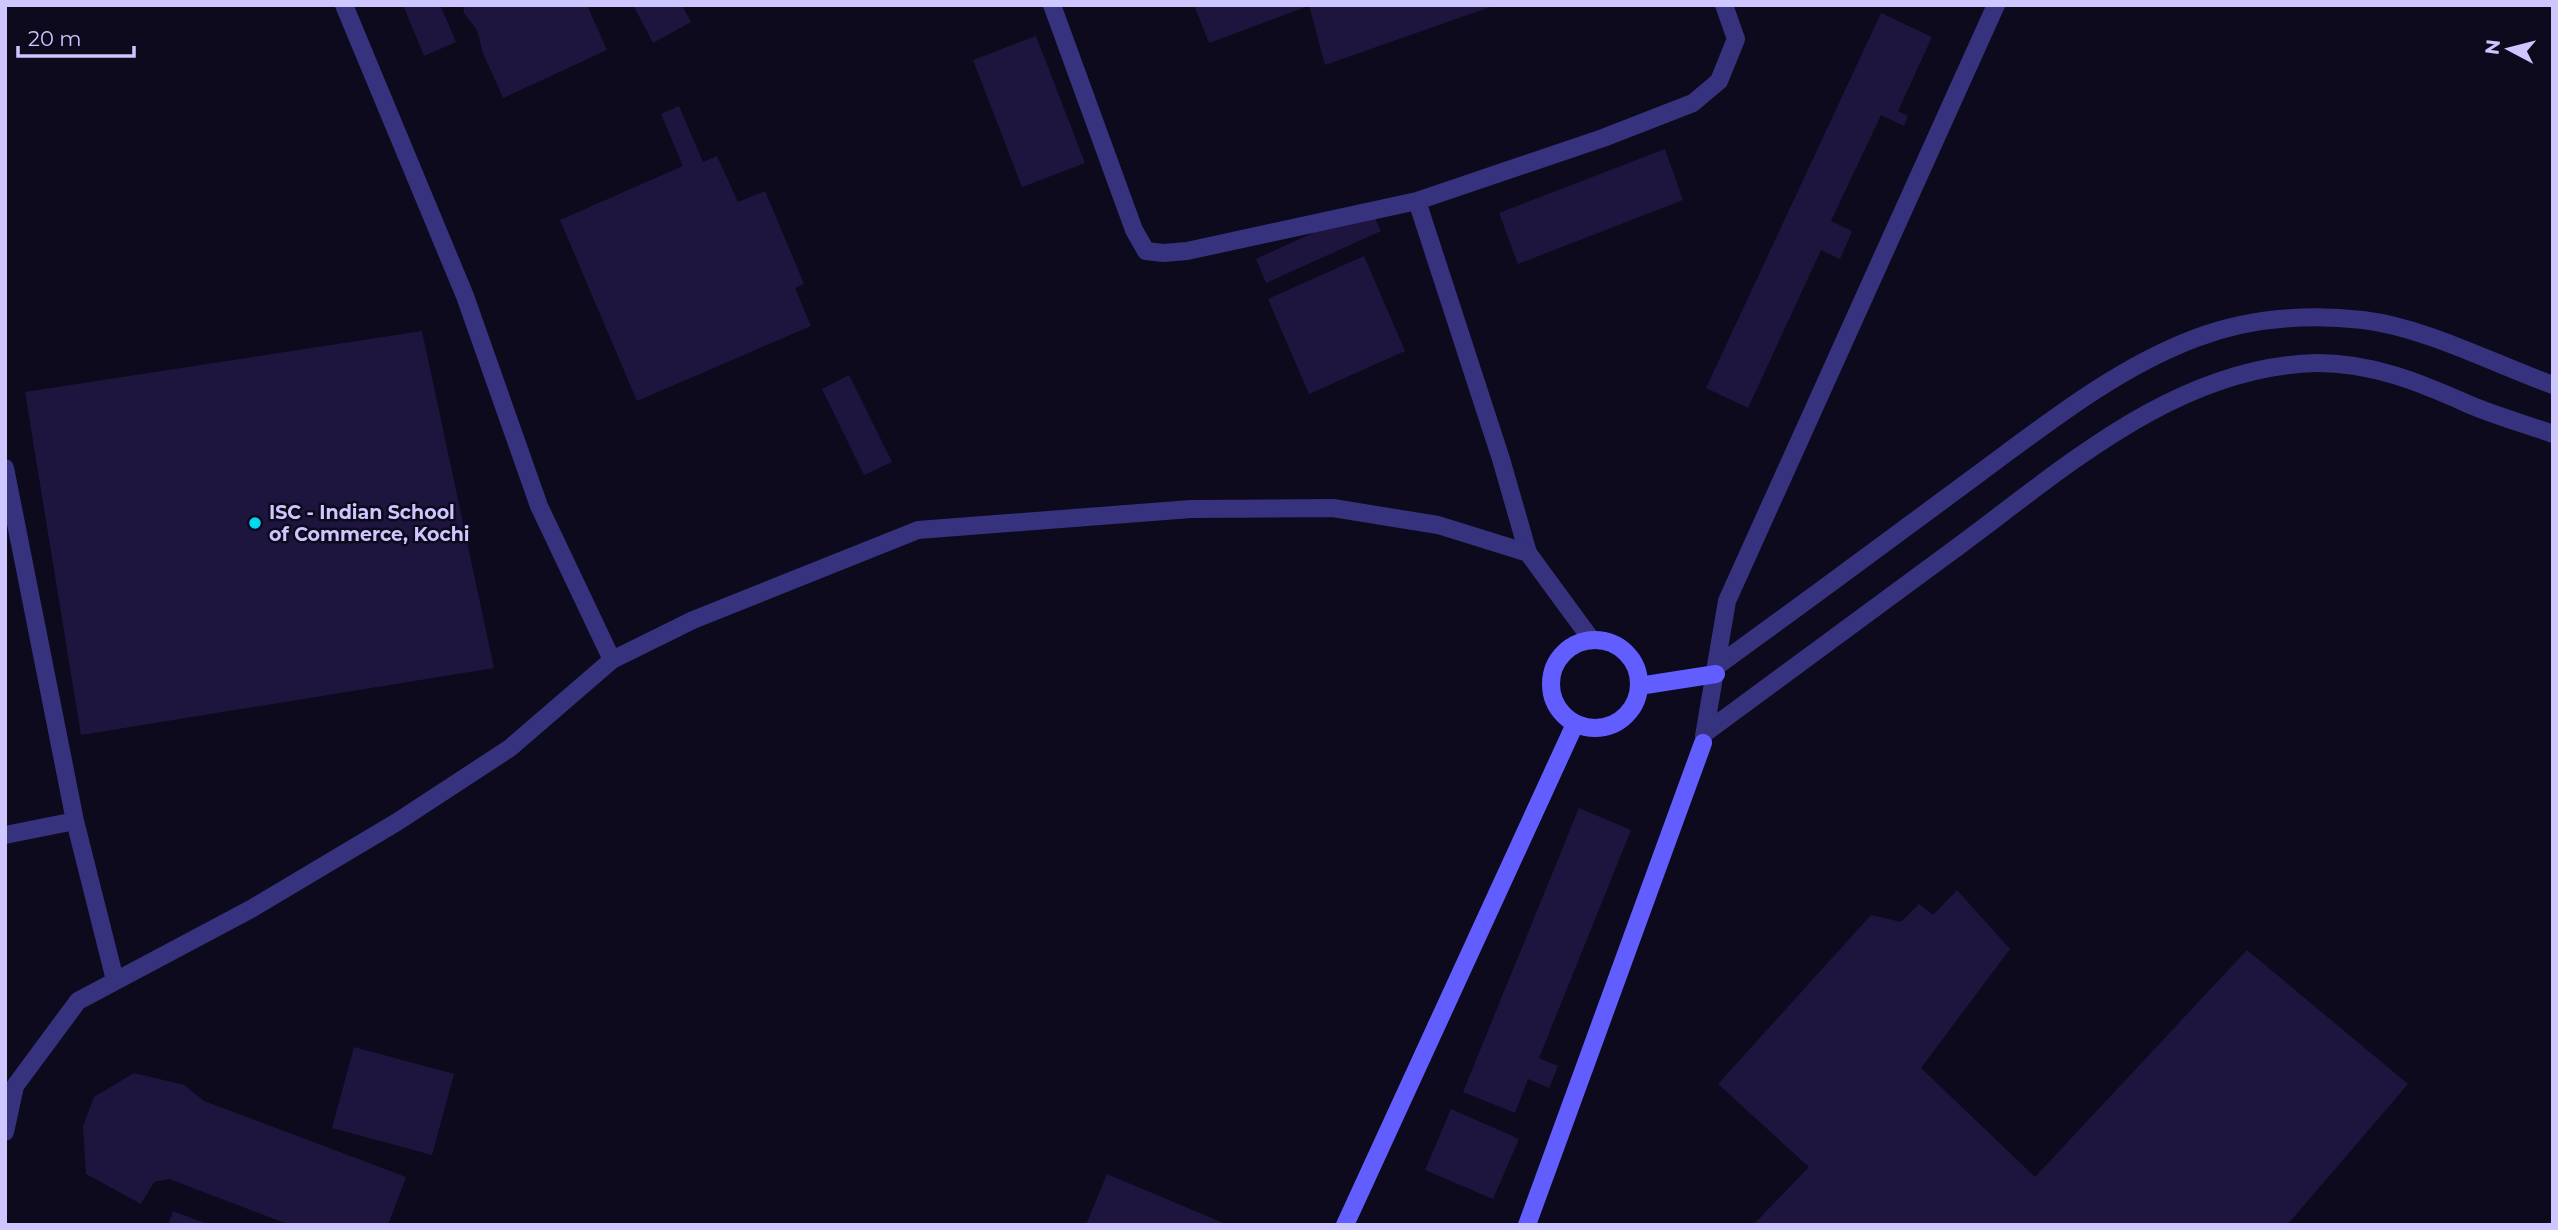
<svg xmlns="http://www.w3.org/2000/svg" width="2558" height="1230" font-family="Montserrat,sans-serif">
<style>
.building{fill:#1e153e}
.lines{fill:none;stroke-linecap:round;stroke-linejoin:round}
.lane{stroke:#36327e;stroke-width:18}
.street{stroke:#36327e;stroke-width:18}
.secondary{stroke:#625dff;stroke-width:18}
.poi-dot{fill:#00d7f1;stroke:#0d0a1d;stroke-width:2.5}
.labels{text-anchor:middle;stroke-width:5;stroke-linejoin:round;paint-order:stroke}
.poi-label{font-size:19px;font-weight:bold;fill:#cdc6ff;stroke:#0d0a1d;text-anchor:start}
</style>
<rect width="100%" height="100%" fill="#0d0a1d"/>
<path class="building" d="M403,5H440L456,42L424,56Z
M463,5H587L607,50L503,98L483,53L477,30L464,13Z
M633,5H682L691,22L653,43Z
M1194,5H1308V6L1209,43Z
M1309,5H1493V6L1325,65Z
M1881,13L1932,37L1898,111L1908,116L1904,126L1881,115L1831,221L1852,231L1840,259L1821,250L1748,408L1706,388Z
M1036,36L1085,163L1022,187L973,60Z
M679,106L703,162L717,156L738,202L765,191L804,284L795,288L811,326L637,401L560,220L683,166L661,114Z
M1665,149L1683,200L1518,264L1499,213Z
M1370,207L1381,231L1266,283L1256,259Z
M1364,256L1405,351L1309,394L1268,299Z
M422,331L494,668L81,735L25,392Z
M849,375L892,462L864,475L822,389Z
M1579,808L1631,830L1539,1058L1558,1066L1549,1088L1528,1079L1515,1113L1463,1092Z
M1957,890L2010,949L1921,1068L2035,1177L2247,950L2408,1084L2287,1225H1753L1809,1167L1718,1084L1871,915L1901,922L1919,904L1933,915Z
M354,1047L454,1074L432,1155L332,1128Z
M134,1073L184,1085L204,1101L406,1177L388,1225H290L169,1179L154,1182L141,1204L86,1174L83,1126L94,1097Z
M1451,1109L1519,1139L1493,1199L1425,1170Z
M1107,1174L1228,1225H1086Z
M173,1211L210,1225H168Z"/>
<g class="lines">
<path class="lane" d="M1052,5L1134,230L1146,251L1163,253L1187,251L1417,201
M1528,553L1501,459L1417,201L1603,138L1693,103L1719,81L1736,39L1724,5"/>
<path class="street" d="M5,468L75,821
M612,660L693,620L918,530L1191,509L1333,508L1438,525L1528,553L1591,639
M1717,666C1804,603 1891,539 1977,475C2045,425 2116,368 2196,338C2249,318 2308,314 2363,320C2427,328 2492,363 2553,385
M1705,733C1786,673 1867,614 1948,554C2058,474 2173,366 2317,363C2372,363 2419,382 2468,404C2496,416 2525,424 2553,434
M1704,736L1727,601L1996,5
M5,835L75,821L115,980
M5,1132L15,1086L78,1001L251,909L397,822L510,748L612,660L539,506L465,296L344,5"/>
<path class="secondary" d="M1551 684a44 44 0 1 1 88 0a44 44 0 1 1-88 0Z
M1639,686L1716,674
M1345,1225L1575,724
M1527,1225L1703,743"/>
</g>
<circle class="poi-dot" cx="255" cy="523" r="7"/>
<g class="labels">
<g class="poi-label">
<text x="269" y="519">ISC - Indian School<tspan x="269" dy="22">of Commerce, Kochi</tspan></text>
</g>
</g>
<rect width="2558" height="1230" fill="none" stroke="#cdc6ff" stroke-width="14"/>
<g transform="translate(2509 49) rotate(277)" stroke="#0d0a1d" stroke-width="5" paint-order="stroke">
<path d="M0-5L12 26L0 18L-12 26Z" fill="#cdc6ff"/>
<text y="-10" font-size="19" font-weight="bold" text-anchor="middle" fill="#cdc6ff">N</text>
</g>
<path d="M18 46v10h116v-10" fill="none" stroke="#cdc6ff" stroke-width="3.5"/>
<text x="28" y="46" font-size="21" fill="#cdc6ff" stroke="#0d0a1d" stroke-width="5" paint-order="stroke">20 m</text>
</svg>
